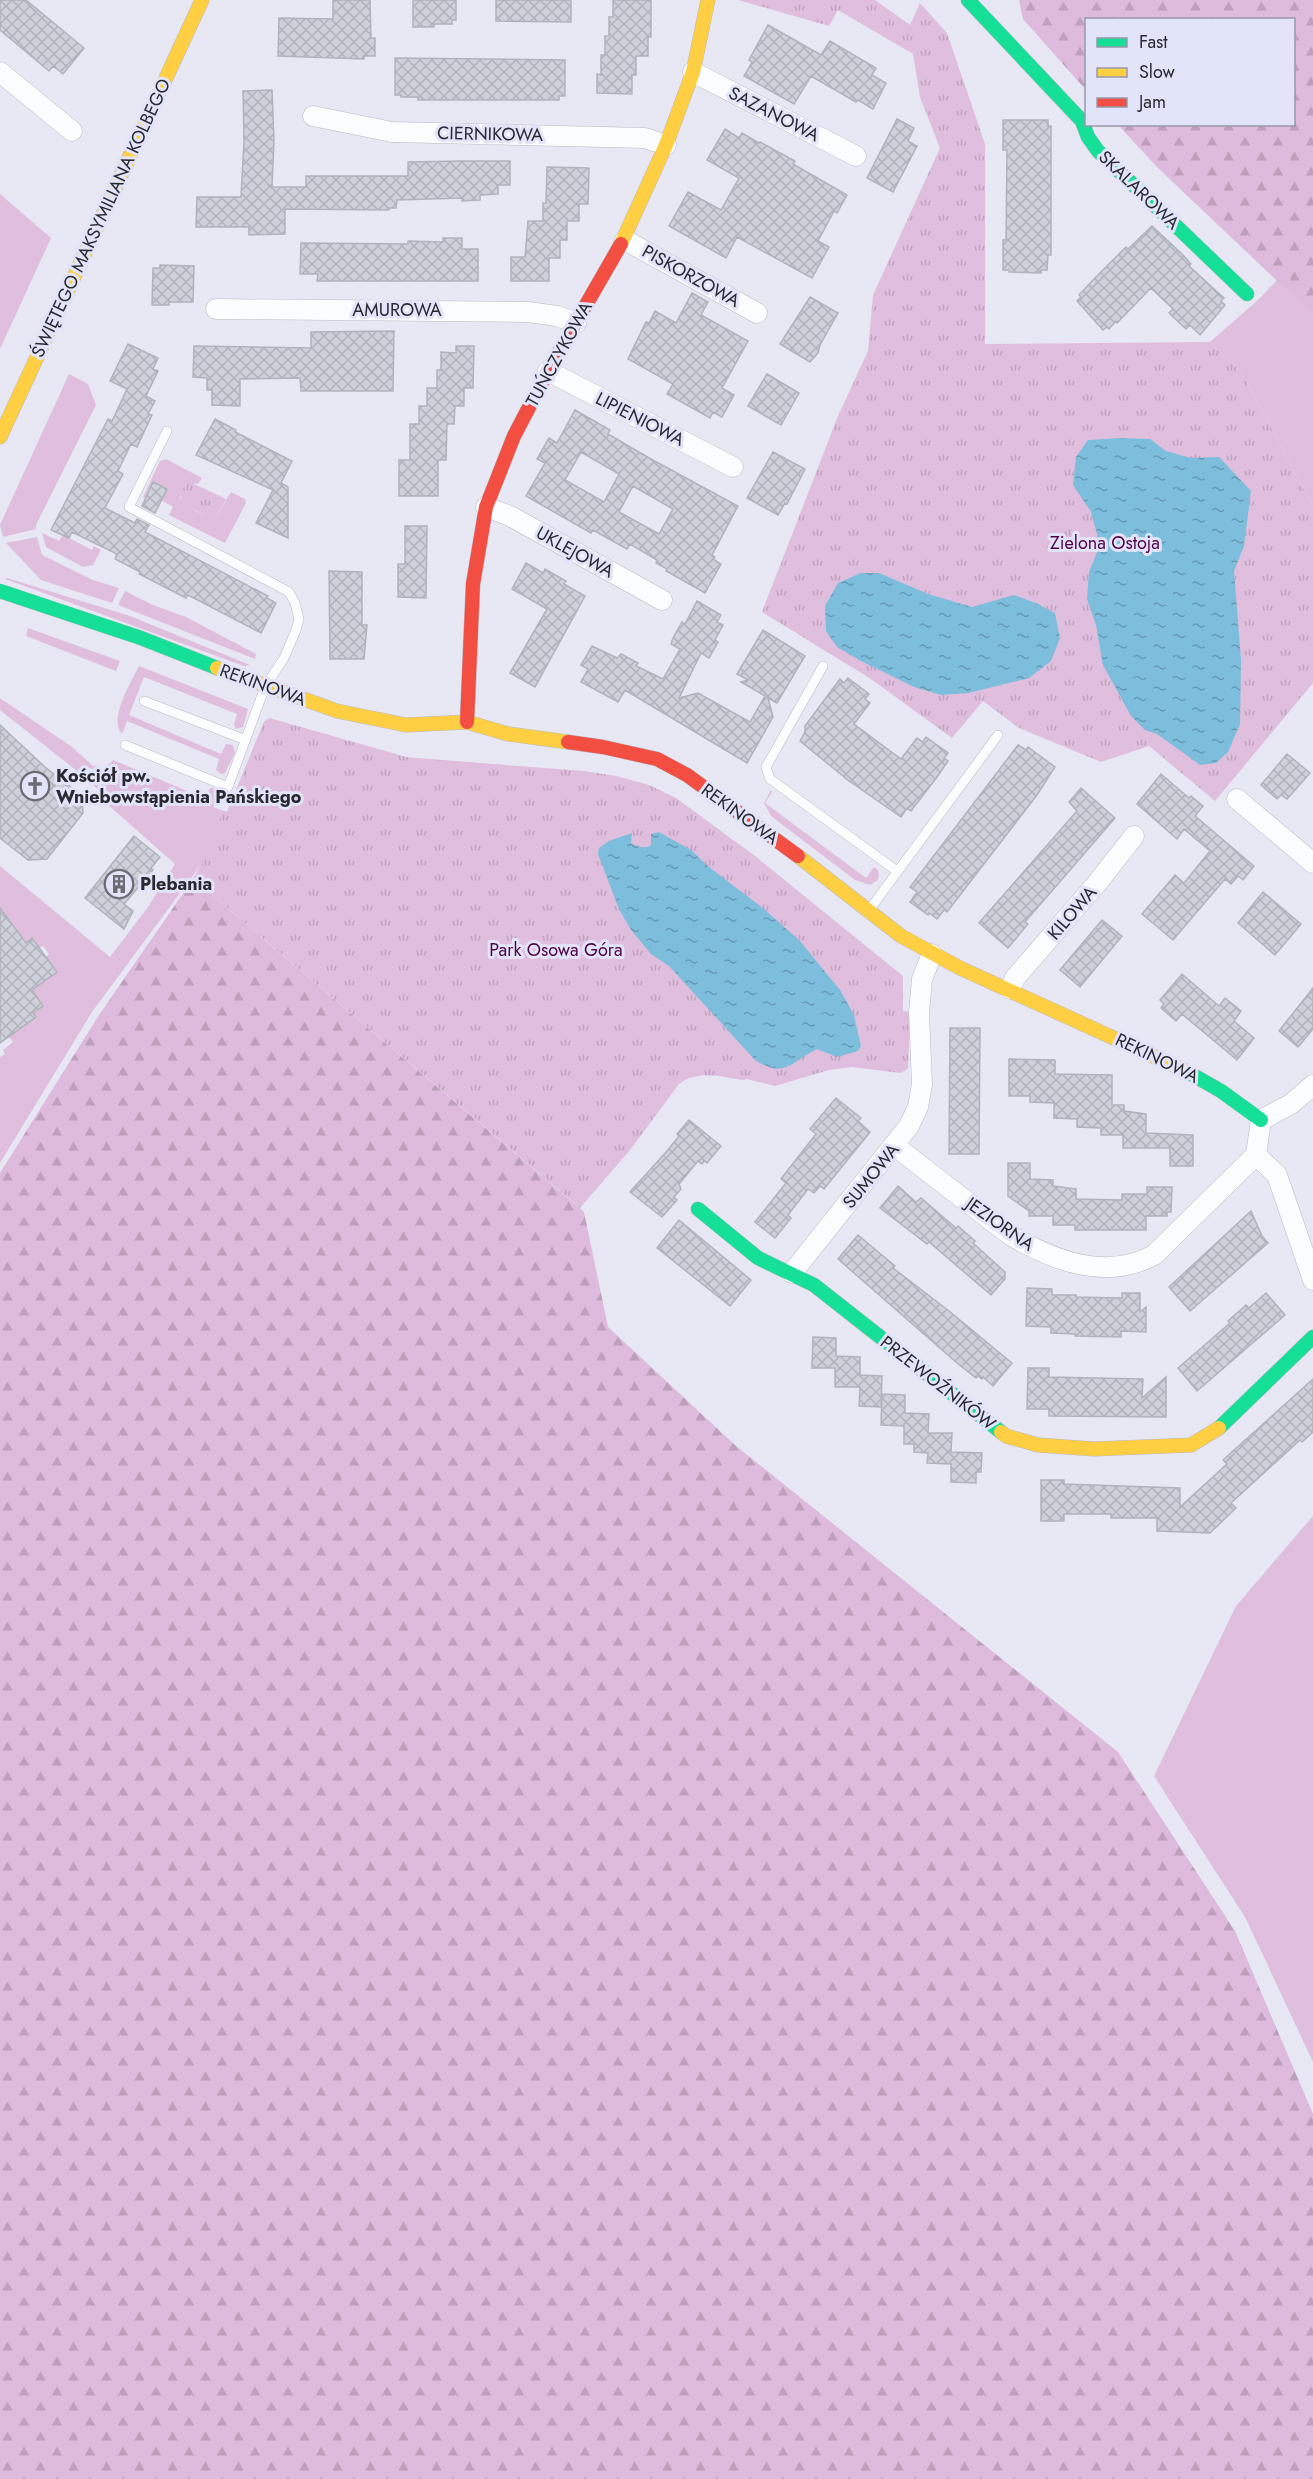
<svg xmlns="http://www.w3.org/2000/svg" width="1313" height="2479" font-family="Jost,sans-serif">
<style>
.green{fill:#e0bede}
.forest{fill:url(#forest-firs)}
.park{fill:url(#park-tufts)}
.water{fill:url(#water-ripples)}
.building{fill:url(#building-cross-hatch);stroke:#b0b3bb;stroke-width:1.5;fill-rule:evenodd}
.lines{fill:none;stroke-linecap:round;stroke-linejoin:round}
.lane-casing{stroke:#b9b9c2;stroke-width:10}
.street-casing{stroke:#b9b9c2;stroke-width:21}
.fast-casing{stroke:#b9b9c2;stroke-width:15}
.slow-casing{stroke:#b9b9c2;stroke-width:15}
.jam-casing{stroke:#b9b9c2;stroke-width:15}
.lane{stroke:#fbfcfd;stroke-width:9}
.street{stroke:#fbfcfd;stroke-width:20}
.fast{stroke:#16e098;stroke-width:14}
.slow{stroke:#ffcf43;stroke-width:14}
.jam{stroke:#f24e42;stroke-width:14}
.labels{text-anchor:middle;stroke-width:6;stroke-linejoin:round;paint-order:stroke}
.street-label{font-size:18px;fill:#292931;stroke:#e2e4f9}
.park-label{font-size:18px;fill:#520248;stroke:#e2e4f9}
.poi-label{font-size:18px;font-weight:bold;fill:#292931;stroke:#e2e4f9;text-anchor:start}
</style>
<defs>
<pattern id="forest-firs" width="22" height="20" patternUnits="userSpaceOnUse" patternTransform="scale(1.5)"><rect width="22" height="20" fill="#debadc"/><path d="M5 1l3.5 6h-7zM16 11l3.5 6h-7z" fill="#bea0bd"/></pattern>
<pattern id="park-tufts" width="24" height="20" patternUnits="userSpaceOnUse" patternTransform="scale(1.5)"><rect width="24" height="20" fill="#e0bede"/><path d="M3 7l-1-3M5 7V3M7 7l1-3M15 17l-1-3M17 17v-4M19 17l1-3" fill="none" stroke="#c0a3bf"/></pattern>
<pattern id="water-ripples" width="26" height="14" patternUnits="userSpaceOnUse" patternTransform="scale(1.5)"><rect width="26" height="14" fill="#7dbedc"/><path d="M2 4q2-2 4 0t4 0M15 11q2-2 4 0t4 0" fill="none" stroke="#669ab3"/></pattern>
<pattern id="building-cross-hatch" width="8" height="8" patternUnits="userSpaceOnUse" patternTransform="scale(1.5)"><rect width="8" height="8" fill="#ced1da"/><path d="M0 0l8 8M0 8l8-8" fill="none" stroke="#b1b3bc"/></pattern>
</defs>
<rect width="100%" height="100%" fill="#e7e8f4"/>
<path class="green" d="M0,194L51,238L0,349Z
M1277,280L1313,315V507L1242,373L1210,342L1260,298Z
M69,374L88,384L96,405L36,525V529L3,537L0,525Z
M166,459L202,478L198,484L186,483L180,497C186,508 204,516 216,517L231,492L245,499L246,503L225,543L169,515L173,507L161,500L153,482L145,498L143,497L160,461Z
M42,533L59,541L63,535L92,550L94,546L101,550L93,565L83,567L46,547Z
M37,537L42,555L93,580L119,588L112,603L41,580L6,543Z
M7,578L130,616L250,665L244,666L5,579Z
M125,591L153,605L186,617L256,654L255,659L118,605Z
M28,628L120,661L116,671L26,636Z
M139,666L248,709L243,727L236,729L234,725L237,714L144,677L129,715L221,754L226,744L233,745L235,753L225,773L221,774L216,770L219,759L127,721L122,734C108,720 131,682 139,666Z
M0,698L72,747L93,766L97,765L93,769L89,768L86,775H82L0,710Z
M269,718L404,757L506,765L193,879L200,866L92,1012L0,1163V1057L5,1054L3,1050L13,1042L5,1032L43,1005L32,990L56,972L46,957L49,954L43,946L39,948L32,938L22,946L7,917L3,919L0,914V866L110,957L148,907L175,864L105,802L103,794L93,785L94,781L113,760L204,798L210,788H215L217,796L213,807L227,812L264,722Z
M771,790L772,792L765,803L866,878L874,867C880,870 879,875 878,880L870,885L855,880L771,816L764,803Z
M1313,1516V2062L1245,1917L1154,1776L1236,1606Z"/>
<path class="forest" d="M1019,0H1313V315L1157,167L1118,125L1294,124V20H1086V90L1023,19Z
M193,879L584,1212L608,1327L736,1446L1118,1752L1235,1931L1313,2114V2479H0V1173L99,1015Z"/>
<path class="park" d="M738,0H875L910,25L920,3L947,33L985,144V344L1210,342L1242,373L1313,507V683L1215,801L1149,746L1101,762L1019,728L983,701L952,738L871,679L762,612L838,416L868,351L873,295L940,148L920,97L913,54L838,10L829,26Z
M188,481L226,499L216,517H209L183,504L180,493Z
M269,718L410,758L584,771L616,776L649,785L676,798L755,856L903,976V1011L910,1012L908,1069L900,1073L852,1067L829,1070L775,1086L747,1079L744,1080C721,1077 699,1069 679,1084L630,1150L580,1208L193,879L205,860L223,811L227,812L264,722Z"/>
<path class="water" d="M1120,438L1150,439L1166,451L1191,458L1219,457L1251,491L1244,546L1234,571L1241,660L1240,724L1228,752L1216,763L1200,765L1157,734L1145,730L1131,716L1103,665L1096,625L1087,599L1089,572L1100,545L1091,512L1073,485L1076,457L1088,440Z
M861,573H879L928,594L972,607L1014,595L1036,603L1055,613L1060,638L1051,661L1029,678L968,693L941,695L914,687L861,661L837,647L826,631L825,606L838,583Z
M659,832L691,850L709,867L764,909L800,941L840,990L854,1015L861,1046L858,1051L837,1057L817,1049C789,1063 785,1079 755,1060L669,966L651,954L631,930L619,909L598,854L599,848L609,841L632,833L631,843C637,847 645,849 651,845V834Z"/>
<path class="building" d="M0,0H26L84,48L63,74L53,66L49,71L0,30Z
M333,0H370L371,38H375V56H364V59L278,56L279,18L333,19Z
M413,0H456V20H452V24H434V27H413Z
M496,0H571V22L496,21Z
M613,0H651V37H648V56H636V75H632V94L597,93V74L601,75V55H605V36H609V17H613Z
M768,25L821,55L830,41L876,68L872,75L886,83L873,109L858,100L856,102L811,76L794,104L744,76L752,62L749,60Z
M395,58L565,60V96H559V100H418V97H401V95H395Z
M272,90L274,141L272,187H306V176H408V162L461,161H510V185H498V194L480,195V200L462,201V198L397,200L396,208H389V210L285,209V234L249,235V227H196L197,197H241L244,141L243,91Z
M897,119L914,128L908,141L917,146L893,192L867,178Z
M1003,120H1048V126H1051V255H1048L1047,270H1041V273L1009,272V270H1003V240H1006L1007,150H1003Z
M725,129L739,138L742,133L759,143L760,142L795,161L793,164L847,195L837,213L834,211L818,241L829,247L812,278L737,237L726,258L669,226L688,192L721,210L739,178L707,160Z
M547,167L589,168L588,204H579V221H567V240H560V258H549V281H511V257H525L528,221H543V203H546Z
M1152,226L1182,254L1191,264L1189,266L1224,298L1221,301L1225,305L1200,335L1190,325L1186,329L1169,313L1173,309L1151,288L1117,323L1116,321L1109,329L1107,327L1103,330L1077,301L1081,297L1079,295L1094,279L1126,247L1128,249Z
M443,238H462V249H478V281H317L318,274H300L301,243L408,244V241L443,242Z
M160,265L194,266L193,302H169V305H152L153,268H160Z
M692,293L708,302L701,315L748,341L722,388L734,395L722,417L713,412L710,418L667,394L673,384L628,359L646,322L649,323L655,311L676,323Z
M810,297L838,313L820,345L818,353L810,362L780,344Z
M394,331L393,391H301L300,378L240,379V406L212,405V390H207V378L193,377L194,346L311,348V332Z
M128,344L158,358L153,369L158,371L146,396L155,401L148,414L152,415L137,447L131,444L118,471L123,474L105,508L135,523L137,519L149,525L145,532L268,596L267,598L276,603L261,633L188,595L186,598L139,574L140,572L115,559L117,554L72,532L69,538L51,530L108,419L112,421L127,389L110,381Z
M456,346H474L473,388H464V406H455L454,424H447L446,460H438V496H399V460H410V424H419V406H427V388H437V370H441V352L456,353Z
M767,374L799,393L781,425L748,406Z
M575,410L610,430L608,434L649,458L738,506L712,555L715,557L713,559L721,564L705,593L666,571L667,569L656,563L657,560L630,544L627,549L593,530L591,533L526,496L545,463L537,459L549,438L557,443ZM581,452L619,474L604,502L565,480ZM633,486L673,509L659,534L619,512Z
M215,419L236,430L235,432L292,461L281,483L288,487V538L256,523L273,490L196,455Z
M773,452L805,469L787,504L785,503L778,515L747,498Z
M153,482L167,489L155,513L142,506Z
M405,526H427L426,598L398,597V564H405Z
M526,563L543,573L545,569L566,581L564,584L585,596L535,687L510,673L547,609L512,589Z
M329,571L362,572V625H367L364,659H330Z
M697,601L721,615L717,622L723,625L715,640L718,642L709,658L701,653L679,698L698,693L750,722L765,696L741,682L748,680L737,674L763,630L805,656L777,703L768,698L773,717L747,763L625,690L618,702L581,682L588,669L581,665L592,646L617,658L621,654L638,663L636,666L663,679L680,649L671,644L673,638L682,622L685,624Z
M848,678L869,694L865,699L870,703L854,724L901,759L917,738L923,742L926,737L948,753L944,758L948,761L937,777L911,811L907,808L901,817L849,781L800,741L805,732V726L840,679L844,683Z
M0,725L45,767L82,796L83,813L47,859L28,860L0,838Z
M1018,745L1026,750L1028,747L1055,767L1037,795L947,912L944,910L937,919L929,913L928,915L910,902L917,892L910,887Z
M1287,754L1310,773L1287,799L1281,795L1277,799L1261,785Z
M1161,774L1189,798L1191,796L1203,806L1195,816L1254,866L1243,880L1238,876L1231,884L1225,879L1173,940L1142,914L1175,875L1184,883L1210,851L1184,829L1177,839L1137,804Z
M1081,788L1115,818L1025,922L1028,924L1008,948L979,923L1077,811L1069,802Z
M134,836L160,857L151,868L153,870L124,904L133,911L124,929L85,898Z
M1263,892L1301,924L1275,955L1238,923Z
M0,908L26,943L32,938L57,972L32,990L43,1006L33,1013L36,1017L0,1043Z
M1102,920L1122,936L1080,987L1060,970Z
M1182,974L1219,1006L1225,998L1241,1011L1234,1021L1254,1038L1237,1060L1182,1014L1176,1021L1161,1008L1164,1004L1160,1000Z
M1313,988V1029L1298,1047L1279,1031Z
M950,1028H980L979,1154H949Z
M1009,1059L1055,1060V1074L1112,1075V1105H1124V1111L1146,1114V1133L1193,1135V1166H1170V1148H1123V1135H1101V1128L1077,1127V1119L1054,1118V1103L1030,1102V1096H1009Z
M836,1098L861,1118L858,1121L870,1132L824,1189L820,1186L814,1193L808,1189L788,1215L791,1218L775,1238L755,1222L786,1183L781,1179L816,1134L810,1129Z
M689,1120L721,1146L707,1163L704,1161L702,1164L698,1161L679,1184L681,1189L674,1197L677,1200L662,1217L630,1192L667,1151L679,1136L677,1134Z
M1008,1163H1030V1179L1053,1180V1186L1076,1189V1199L1122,1200V1194H1147V1187H1172L1171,1212H1167V1216H1146V1230H1075V1225H1053V1216H1029V1211L1008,1196Z
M898,1186L916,1202L921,1198L956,1228L958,1226L975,1241L973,1243L1005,1272V1279L991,1295L929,1242L927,1244L880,1208Z
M1251,1211L1262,1236L1268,1243L1190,1311L1169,1287Z
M679,1220L751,1280L730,1306L657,1248Z
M858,1235L895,1266L893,1268L949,1311L1012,1363L993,1386L983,1377L982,1379L978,1376L976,1378L957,1363L838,1259Z
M1027,1288L1052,1289V1295H1076V1297L1122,1298V1293H1140V1312L1146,1307V1332L1121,1331V1337L1075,1336V1334L1051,1333V1327L1026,1326Z
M1266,1293L1285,1315L1197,1391L1178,1368L1230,1323L1228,1321L1246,1305L1249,1308Z
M813,1337L836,1338V1356L860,1357V1375L882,1376L881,1407L859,1406L860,1387H835V1368H812Z
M1028,1368H1049V1377L1143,1379L1142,1398L1166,1377V1417L1049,1416V1409H1027Z
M1313,1379V1432L1302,1442L1300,1440L1231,1503L1236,1508L1210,1533L1157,1531V1518H1111V1514H1064V1521H1041V1480H1064V1484L1180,1488V1507L1227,1464L1223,1460Z
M882,1394L905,1395V1413L929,1414L928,1433H952L951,1452L982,1453L981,1472H976V1483L951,1482V1464L927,1463L928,1453L914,1452V1444H904V1426L881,1425Z"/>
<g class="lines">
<g class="lane-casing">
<path id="lane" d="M823,666L766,767L770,779L897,871
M144,701L246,740
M125,745L228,787L265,687L284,658L296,630L299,619L295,603L289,592L129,507L167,431
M870,909L998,735"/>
</g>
<g class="street-casing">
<path id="street" d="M0,72L72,131
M693,72L856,156
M313,116L392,132L645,138L666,145
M625,240L757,313
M216,309L528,312L557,316L576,323
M548,371L733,467
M486,507L510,516L662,600
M1237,799L1313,863
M1010,989L1015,978L1098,882L1134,836
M1313,1085L1291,1104L1261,1120L1256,1155L1277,1175L1313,1280
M895,1146L1010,1235C1054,1261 1106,1281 1154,1255L1256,1155
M792,1273L909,1126L918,1107L922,1084L919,1013L922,979L932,954"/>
</g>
<g class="fast-casing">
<path id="fast" d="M968,0L1082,121L1088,137L1098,151L1247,294
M0,591L141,638L217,668
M1186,1071L1221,1091L1261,1120
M698,1209L758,1258L814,1285L1001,1432
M1219,1428L1313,1337"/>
</g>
<g class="slow-casing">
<path id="slow" d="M621,244L666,145L693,72L708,0
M0,437L202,0
M217,668L337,711L406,725L467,722L508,734L568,742
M798,856L901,936L960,968L1186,1071
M1001,1432L1006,1436L1038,1445L1094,1449L1191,1445L1219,1428"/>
</g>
<g class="jam-casing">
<path id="jam" d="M467,722L473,584L486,507L514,436L548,371L621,244
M568,742L603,747L657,759L687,775L798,856"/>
</g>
<use href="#lane" class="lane"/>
<use href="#street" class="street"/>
<use href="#fast" class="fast"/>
<use href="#slow" class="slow"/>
<use href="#jam" class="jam"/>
</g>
<defs>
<g id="church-ring" transform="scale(1.5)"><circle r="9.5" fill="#e2e4f9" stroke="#6c6c75" stroke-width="1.5"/><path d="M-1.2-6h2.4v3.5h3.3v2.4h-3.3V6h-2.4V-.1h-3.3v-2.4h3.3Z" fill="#6c6c75"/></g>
<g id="building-ring" transform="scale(1.5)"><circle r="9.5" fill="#e2e4f9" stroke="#6c6c75" stroke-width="1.5"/><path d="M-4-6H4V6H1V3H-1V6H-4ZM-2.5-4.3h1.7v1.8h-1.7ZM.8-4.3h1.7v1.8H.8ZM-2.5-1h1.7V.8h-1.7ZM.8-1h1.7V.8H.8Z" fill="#6c6c75"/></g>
</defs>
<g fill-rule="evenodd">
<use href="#church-ring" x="35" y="786"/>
<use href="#building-ring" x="119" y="884"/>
</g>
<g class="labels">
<g class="street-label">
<text transform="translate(774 114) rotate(27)" y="6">SAZANOWA</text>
<text transform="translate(490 134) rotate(1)" y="6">CIERNIKOWA</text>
<text transform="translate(1139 190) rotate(44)" y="6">SKALAROWA</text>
<text transform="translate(101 218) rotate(-65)" y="6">ŚWIĘTEGO MAKSYMILIANA KOLBEGO</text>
<text transform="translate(691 276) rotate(29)" y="6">PISKORZOWA</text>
<text x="397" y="316">AMUROWA</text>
<text transform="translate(559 354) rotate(-61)" y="6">TUŃCZYKOWA</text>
<text transform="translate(640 419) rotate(27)" y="6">LIPIENIOWA</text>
<text transform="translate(575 552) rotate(29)" y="6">UKLEJOWA</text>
<text transform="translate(263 685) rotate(20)" y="6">REKINOWA</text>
<text transform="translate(740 814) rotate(36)" y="6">REKINOWA</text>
<text transform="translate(1072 913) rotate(-49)" y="6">KILOWA</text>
<text transform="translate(1157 1058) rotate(26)" y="6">REKINOWA</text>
<text transform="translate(871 1176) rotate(-51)" y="6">SUMOWA</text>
<text transform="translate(1000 1224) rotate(35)" y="6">JEZIORNA</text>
<text transform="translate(938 1383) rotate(38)" y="6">PRZEWOŹNIKÓW</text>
</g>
<g class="park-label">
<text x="1105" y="549">Zielona Ostoja</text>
<text x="556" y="956">Park Osowa Góra</text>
</g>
<g class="poi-label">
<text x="56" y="782">Kościół pw.<tspan x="56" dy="21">Wniebowstąpienia Pańskiego</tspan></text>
<text x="140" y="890">Plebania</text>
</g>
</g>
<rect x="1085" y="18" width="210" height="108" fill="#e2e4f9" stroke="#9899a9" stroke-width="1.5"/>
<rect x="1097" y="38" width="30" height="9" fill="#16e098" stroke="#9899a9" stroke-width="1.5"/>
<text x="1139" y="48" font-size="18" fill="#292931">Fast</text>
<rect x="1097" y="68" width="30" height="9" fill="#ffcf43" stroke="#9899a9" stroke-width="1.5"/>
<text x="1139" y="78" font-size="18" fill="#292931">Slow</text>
<rect x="1097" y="98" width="30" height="9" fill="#f24e42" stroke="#9899a9" stroke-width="1.5"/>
<text x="1139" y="108" font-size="18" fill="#292931">Jam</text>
</svg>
